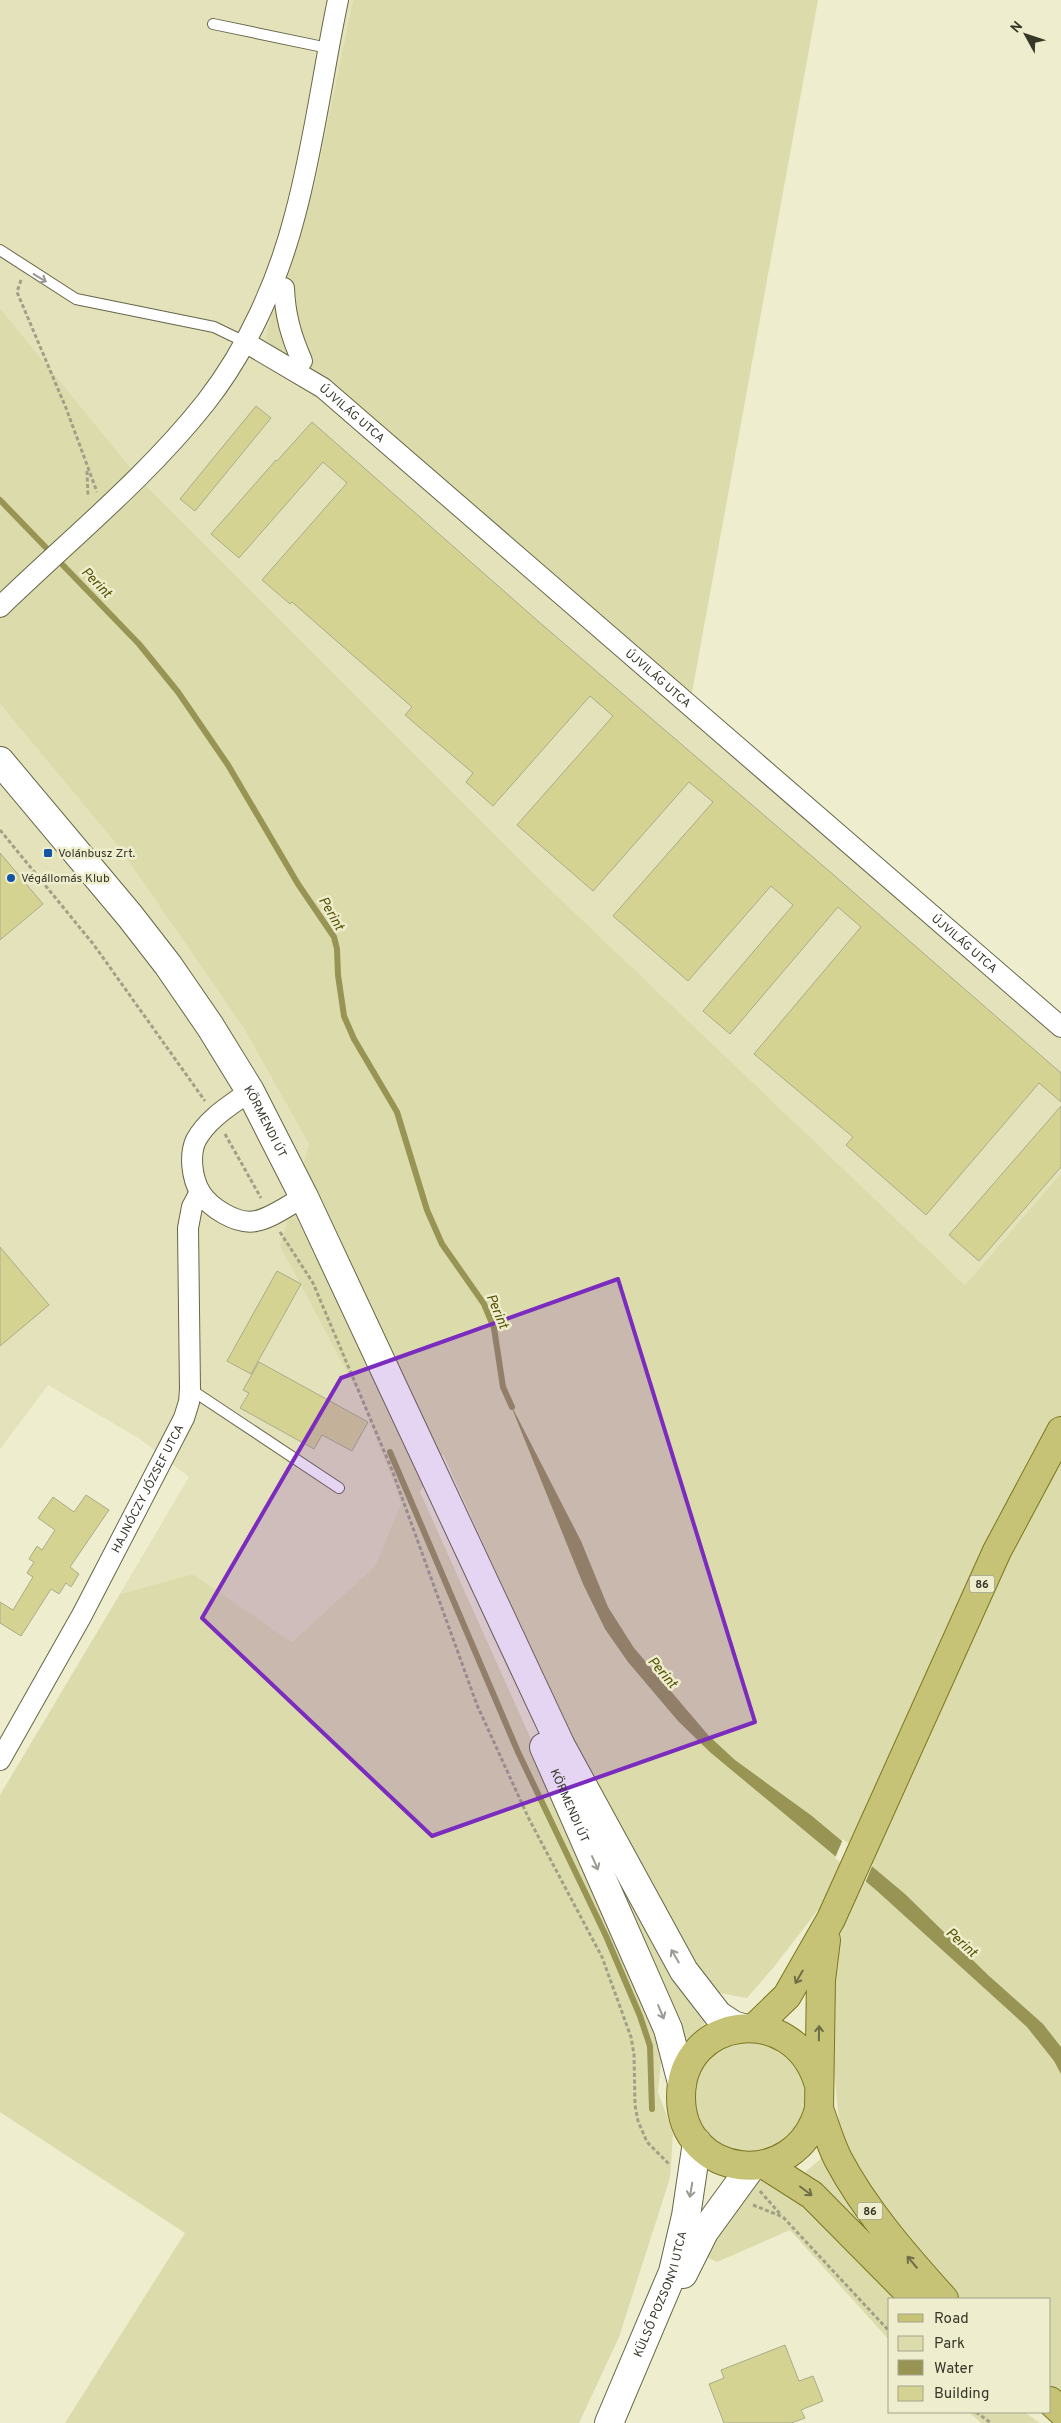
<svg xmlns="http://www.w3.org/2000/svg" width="1061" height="2423" font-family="Overpass,sans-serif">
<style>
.built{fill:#e3e2ba}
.green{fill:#dcdbab}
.water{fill:#979454}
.pier{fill:#eeedcd}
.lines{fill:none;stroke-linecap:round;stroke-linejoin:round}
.stream{stroke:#979454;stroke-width:6}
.building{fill:#d5d391;stroke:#abab8c}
.lane-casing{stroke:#676649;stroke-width:12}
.street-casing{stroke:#676649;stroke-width:22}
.secondary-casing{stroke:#676649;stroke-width:30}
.primary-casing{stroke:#7b7720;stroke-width:30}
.path{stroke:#a0a088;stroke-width:3;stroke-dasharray:4 2.5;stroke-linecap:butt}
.lane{stroke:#fff;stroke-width:10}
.street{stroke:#fff;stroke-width:20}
.secondary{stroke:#fff;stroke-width:28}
.primary{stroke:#c6c276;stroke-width:28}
.oneway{stroke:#9b9b94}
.oneway2{stroke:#706f48}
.marked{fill:#7b2cbf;fill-opacity:0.2;stroke:#7b2cbf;stroke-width:4;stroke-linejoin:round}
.poi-dot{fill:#1255a5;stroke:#eeedcd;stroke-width:2}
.labels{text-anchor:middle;stroke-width:5;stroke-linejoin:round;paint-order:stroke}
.shield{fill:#eeedcd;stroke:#6e6e5b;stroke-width:1}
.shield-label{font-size:11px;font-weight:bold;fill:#37372a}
.street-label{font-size:12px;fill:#37372a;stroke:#eeedcd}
.poi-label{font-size:12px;fill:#37372a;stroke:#eeedcd;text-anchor:start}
.water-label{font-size:14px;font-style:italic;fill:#555100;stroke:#eeedcd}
</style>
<rect width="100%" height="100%" fill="#eeedcd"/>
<path class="built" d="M0,0H353L315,184L275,302L265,339L1061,1021V1173L965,1285L531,871L144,484L0,308Z
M0,704L118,846L243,1027L309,1144L280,1246L360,1397L401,1503L375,1566L292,1642L193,1574L120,1594L189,1477L140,1439L48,1385L0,1449Z"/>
<path class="green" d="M353,0H818L691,698L360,421L265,339L275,302L315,184Z
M0,308L144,484L531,871L965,1285L1061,1173V2394L1050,2385V2299H956L923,2266L842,2151L826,1989L839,1925L818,1910L773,1968L747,1998L719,1993L676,1937L601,1804L443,1454L420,1492L583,1855L663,2042L658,2092L673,2133L670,2178L619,2337L579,2423H65L185,2233L0,2112V1795L120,1594L193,1574L292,1642L375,1566L401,1503L360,1397L280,1246L309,1144L243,1027L118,846L0,704Z
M613,1871H615L705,2020L704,2024L686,2040Z
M733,2042H771L800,2065L810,2101L789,2143L743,2156L708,2138L694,2111L695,2082L709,2057Z
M824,2156L881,2246L803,2174Z
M774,2178L903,2299H890V2341L790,2230L717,2262L696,2252L754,2179Z
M969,2412H1024L1040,2423H981Z"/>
<path class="water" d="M509,1401L581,1541L608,1607L634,1648L709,1736L735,1760L812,1816L905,1894L988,1975L1043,2024L1061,2047V2074L1054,2061L1027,2027L876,1890L711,1753L678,1721L628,1662L605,1629L583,1584Z"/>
<path class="pier" d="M843,1839L873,1864L865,1883L835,1858Z"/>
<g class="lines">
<path class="stream" d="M0,500L139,644L178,692L228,765L298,884L334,937L337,949L338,975L344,1016L354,1039L397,1112L427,1210L442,1244L484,1304L494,1328L503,1387L512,1407
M390,1452L518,1752L606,1936L640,2016L650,2046L652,2109"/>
</g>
<path class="building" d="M256,406L271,418L195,511L180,499Z
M312,422L539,622L829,871L1061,1073V1102L1039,1083L926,1215L846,1145L853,1137L754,1054L861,927L838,907L730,1034L703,1011L793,905L771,886L688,981L613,916L713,802L689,782L593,891L517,825L613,716L590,696L493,806L466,782L473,773L405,715L412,707L292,602L290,604L262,580L347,483L323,462L239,558L211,534L276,460L277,461Z
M0,853L43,904L0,940Z
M1061,1106V1167L979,1261L949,1235Z
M0,1247L49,1305L0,1346Z
M277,1271L301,1284L251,1374L227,1361Z
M259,1362L368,1422L352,1451L322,1435L314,1449L240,1408L249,1393L243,1390Z
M86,1495L109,1510L70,1567L79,1574L71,1587L66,1583L59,1594L51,1589L21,1636L0,1623V1602L13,1610L33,1577L27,1573L34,1562L29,1559L37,1546L42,1550L55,1530L38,1518L53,1497L74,1512Z
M785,2345L799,2381L813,2376L823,2401L801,2410L805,2418L791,2423H724L709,2384L724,2378L721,2370Z"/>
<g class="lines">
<g class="lane-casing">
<path id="lane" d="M213,24L328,48
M0,250L76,299L214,327L245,342
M190,1389L339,1488"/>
</g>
<g class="street-casing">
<g id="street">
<path d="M284,288C285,315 291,336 302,361"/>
<path id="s1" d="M245,342L323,388L1061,1027"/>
<path d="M0,607C69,540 146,478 206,402C248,348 278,281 295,215C314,145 323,71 338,0"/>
<path d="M250,1091C231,1105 208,1118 196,1140C189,1155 192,1178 200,1192C210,1208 237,1225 256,1221C272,1218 290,1204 304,1197"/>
<path id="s2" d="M0,1760L82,1615L184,1418L189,1402L190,1389L188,1228L192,1207L200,1192"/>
</g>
</g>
<g class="secondary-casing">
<g id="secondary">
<path id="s3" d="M0,761L130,916L168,965L210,1026L250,1091L304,1197L561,1746L684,1971L718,2015L733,2025L743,2028"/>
<path id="s4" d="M544,1747L668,2029L682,2083"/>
<path d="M683,2274L704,2232L752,2166"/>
<path id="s5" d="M609,2423L673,2272L686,2216L697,2142"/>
</g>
</g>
<g class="primary-casing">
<path id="primary" d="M754,2028L787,1996L831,1919L997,1551L1061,1431
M818,2082C793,2001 681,2016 681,2097C681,2179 796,2193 819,2109L821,1980L826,1940
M819,2109C825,2125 830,2143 838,2159C865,2210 905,2256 944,2299
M765,2165L812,2195L915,2299
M1050,2401L1061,2411"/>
</g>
<path class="path" d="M21,280L17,292L66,408L97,492
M87,471L88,497
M0,830L94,945L205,1101
M225,1134L261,1198
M280,1232L313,1283L392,1470L477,1705L529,1819L602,1957L631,2037L634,2054L635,2105L638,2121L647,2142L670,2165
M760,2191L781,2215
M753,2205L783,2217L890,2332
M976,2412L991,2423"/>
<use href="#lane" class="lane"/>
<use href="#street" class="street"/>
<use href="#secondary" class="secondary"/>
<use href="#primary" class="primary"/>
</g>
<defs><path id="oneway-shaft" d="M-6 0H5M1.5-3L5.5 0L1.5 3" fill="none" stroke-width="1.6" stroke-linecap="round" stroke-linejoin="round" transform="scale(1.25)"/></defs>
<g class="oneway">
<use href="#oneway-shaft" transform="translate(40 278) rotate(31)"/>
<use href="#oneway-shaft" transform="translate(595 1863) rotate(66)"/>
<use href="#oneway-shaft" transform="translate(675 1956) rotate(-120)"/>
<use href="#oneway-shaft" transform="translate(661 2012) rotate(67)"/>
<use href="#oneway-shaft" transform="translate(691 2190) rotate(100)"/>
</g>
<g class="oneway2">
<use href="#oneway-shaft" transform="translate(799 1977) rotate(120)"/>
<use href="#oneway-shaft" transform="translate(819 2033) rotate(-89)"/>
<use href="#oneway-shaft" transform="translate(806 2191) rotate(37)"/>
<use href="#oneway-shaft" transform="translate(912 2262) rotate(-130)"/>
</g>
<path class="marked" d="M618,1279L755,1722L432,1836L202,1618L341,1378Z"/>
<g class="poi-dot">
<rect x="43" y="848" width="10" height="10" rx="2.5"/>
<circle cx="11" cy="878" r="5"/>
</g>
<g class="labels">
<g class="shield">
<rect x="969.5" y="1575.5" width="25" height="17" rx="4"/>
<rect x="857.5" y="2202.5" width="25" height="17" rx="4"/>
</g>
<g class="shield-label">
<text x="982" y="1588">86</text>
<text x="870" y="2215">86</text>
</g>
<g class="street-label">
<text dy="4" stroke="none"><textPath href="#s1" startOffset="129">ÚJVILÁG UTCA</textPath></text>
<text dy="4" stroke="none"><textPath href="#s1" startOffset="534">ÚJVILÁG UTCA</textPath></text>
<text dy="4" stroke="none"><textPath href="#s1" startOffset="939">ÚJVILÁG UTCA</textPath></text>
<text dy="4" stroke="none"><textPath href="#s3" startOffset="449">KÖRMENDI ÚT</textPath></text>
<text dy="4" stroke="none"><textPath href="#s2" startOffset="309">HAJNÓCZY JÓZSEF UTCA</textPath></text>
<text dy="4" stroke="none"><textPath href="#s4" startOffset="64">KÖRMENDI ÚT</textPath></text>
<text dy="4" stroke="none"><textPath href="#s5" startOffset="139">KÜLSŐ POZSONYI UTCA</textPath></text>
</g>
<g class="poi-label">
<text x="58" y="857">Volánbusz Zrt.</text>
<text x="21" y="882">Végállomás Klub</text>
</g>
<g class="water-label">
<text transform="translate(97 582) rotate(46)" y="5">Perint</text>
<text transform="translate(332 913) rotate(60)" y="5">Perint</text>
<text transform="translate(498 1311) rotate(67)" y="5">Perint</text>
<text transform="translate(663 1672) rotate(49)" y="5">Perint</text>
<text transform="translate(962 1942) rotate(42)" y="5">Perint</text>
</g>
</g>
<rect x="888" y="2298" width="162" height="115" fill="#eeedcd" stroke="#a5a48c"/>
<rect x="898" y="2314" width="25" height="8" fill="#c6c276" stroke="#a5a48c"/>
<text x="934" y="2323" font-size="15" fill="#37372a">Road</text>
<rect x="898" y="2336" width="25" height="15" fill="#dcdbab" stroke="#a5a48c"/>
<text x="934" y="2348" font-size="15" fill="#37372a">Park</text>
<rect x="898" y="2360" width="25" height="15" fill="#979454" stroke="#a5a48c"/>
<text x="934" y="2373" font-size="15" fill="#37372a">Water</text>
<rect x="898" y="2386" width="25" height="15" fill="#d5d391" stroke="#a5a48c"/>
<text x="934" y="2398" font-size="15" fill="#37372a">Building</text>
<g transform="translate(1026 35) rotate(310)" stroke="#eeedcd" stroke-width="4" paint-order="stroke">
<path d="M0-4L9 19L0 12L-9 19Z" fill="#37372a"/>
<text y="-8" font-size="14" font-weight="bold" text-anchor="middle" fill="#37372a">N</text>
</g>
</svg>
